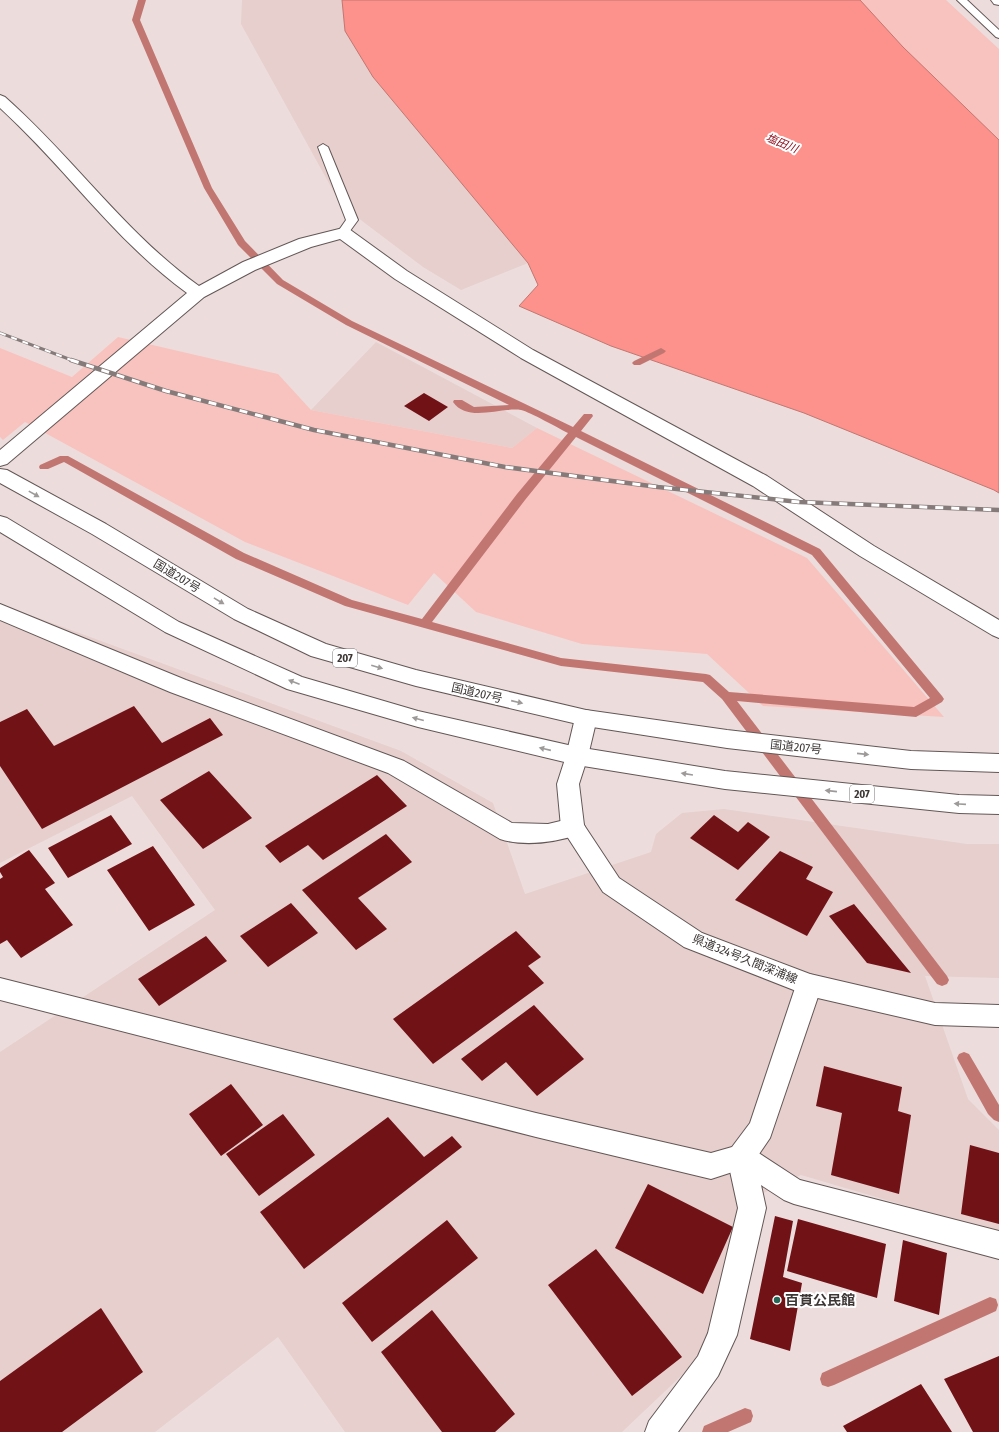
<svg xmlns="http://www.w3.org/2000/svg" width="999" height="1432" font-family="'Fira Sans Condensed','Noto Sans JP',sans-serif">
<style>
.built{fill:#e6cfcd}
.green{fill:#f8c3be}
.water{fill:#fc928b;stroke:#c27671}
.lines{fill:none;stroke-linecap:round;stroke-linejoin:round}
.stream{fill:#c27671;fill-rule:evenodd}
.building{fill:#711217}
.service-casing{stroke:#635756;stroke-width:2}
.minor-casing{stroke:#635756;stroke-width:2}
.tertiary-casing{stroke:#635756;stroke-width:2}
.secondary-casing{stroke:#635756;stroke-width:2}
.trunk-casing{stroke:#635756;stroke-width:2}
.service{fill:#fff;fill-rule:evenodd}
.minor{fill:#fff;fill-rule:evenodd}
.tertiary{fill:#fff;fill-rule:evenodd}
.secondary{fill:#fff;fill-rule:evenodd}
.trunk{fill:#fff;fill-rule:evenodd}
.rail-far1-casing{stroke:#857b7a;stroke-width:3}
.rail-casing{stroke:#857b7a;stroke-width:4.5}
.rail-far1{stroke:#fff;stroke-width:2;stroke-dasharray:6;stroke-linecap:butt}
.rail{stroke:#fff;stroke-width:3;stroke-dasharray:8;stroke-linecap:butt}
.oneway{fill:#9e9a9a}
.poi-dot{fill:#266858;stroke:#fff;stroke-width:1.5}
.labels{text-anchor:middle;stroke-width:4;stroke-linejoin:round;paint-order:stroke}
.far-water-label{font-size:11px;font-style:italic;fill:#8a0616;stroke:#fff}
.shield{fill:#fff;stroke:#767272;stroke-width:1}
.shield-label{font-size:11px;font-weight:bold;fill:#3c3635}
.street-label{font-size:12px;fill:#3c3635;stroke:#fff}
.near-poi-label{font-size:14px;font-weight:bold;fill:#3c3635;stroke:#fff;text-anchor:start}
</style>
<rect width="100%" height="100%" fill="#ecdddc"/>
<path class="built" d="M242,0H342L345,31L373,77L528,263L461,290L423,267L341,205L241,24Z
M376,342L537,428L512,448L311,410Z
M0,604L401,751L493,803L525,894L651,852L656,834L682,813L724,809L967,844H999V978L925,976L968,1099L999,1130V1233L801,1175L745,1202L700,1358L622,1432H345L278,1337L155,1432H0V1052L215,910L132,796L0,863Z"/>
<path class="green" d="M685,0H946L999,49V191Z
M118,337L278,374L311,410L512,448L537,428L807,558L944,717L763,706L707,654L582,644L476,612L434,573L408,605L245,542L25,422L3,440L0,437V348L72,377Z"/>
<path class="water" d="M342,0H860L903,47L999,140V493L994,490L804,413L611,346L519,306L538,285L528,263L373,77L345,31Z"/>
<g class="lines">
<path class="stream" d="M138,0H146L140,20L212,188L245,241L283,280L352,321L573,427L584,414H592L593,416L581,431L820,549L942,696L944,699L942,702L916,717L737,701L947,976L949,980L947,984L942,986L937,984L722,699L703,682L561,666L345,606L236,559L64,462L48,469H40L39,467L40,465L60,456H68L244,553L352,600L422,619L517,494L568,433C558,428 530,412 521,410C500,407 468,423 453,402L454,400H462L474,407L509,405L346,325L277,284L238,245L204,188L132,20ZM576,437L812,555L930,698L914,707L729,692L710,675L706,674L561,658L432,622L525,500Z
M661,348L666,351L664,353L640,365H634L632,363L634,361Z
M964,1052L969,1054L999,1105V1122L994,1120L988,1114L959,1062L957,1058L959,1054Z
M990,1297L996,1299L998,1305L996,1311L834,1385L828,1387L822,1385L820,1379L822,1373Z
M745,1408L751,1410L753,1416L751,1422L728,1432H702L704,1426Z"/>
</g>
<path class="building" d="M424,393L448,407L429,421L404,406Z
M134,706L162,743L210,718L223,735L42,829L0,766V722L27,709L54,746Z
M209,771L252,818L203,849L160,800Z
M377,775L407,806L323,860L308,845L280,863L265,846Z
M111,815L132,844L68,878L48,848Z
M714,815L738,832L748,822L770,837L738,870L690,838Z
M386,834L412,862L358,898L387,929L356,950L302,890Z
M153,846L195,905L149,931L107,870Z
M29,850L55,883L45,889L73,925L21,958L7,940L0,944V879L3,877L0,872V868Z
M780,851L813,867L806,879L833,892L807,936L735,900Z
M291,903L318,933L268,967L240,936Z
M854,904L911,973L867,963L829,916Z
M516,931L541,957L528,966L544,983L433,1064L393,1019Z
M206,936L227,961L159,1006L138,979Z
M534,1005L584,1059L537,1096L506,1062L482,1081L461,1059Z
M824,1066L902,1087L898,1111L911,1115L899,1194L831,1175L842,1113L816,1106Z
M231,1084L263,1125L221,1156L189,1114Z
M283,1114L315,1155L259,1196L226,1154Z
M388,1117L424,1157L452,1136L462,1147L304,1269L260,1212Z
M970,1145L999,1153V1224L961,1214Z
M648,1184L733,1227L703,1294L615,1248Z
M775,1216L793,1221L783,1277L802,1283L790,1351L750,1339Z
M798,1219L886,1244L877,1298L787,1271Z
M447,1220L478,1258L372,1342L342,1303Z
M903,1240L947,1253L939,1315L894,1301Z
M596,1249L682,1357L632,1396L548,1285Z
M101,1308L143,1372L62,1432H0V1381Z
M432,1310L515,1414L495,1432H442L381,1352Z
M999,1356V1432H973L944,1379Z
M921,1384L952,1432H847L843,1426Z"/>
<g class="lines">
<g class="service-casing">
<path id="service" d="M957,0H967L999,30V38L996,37Z
M323,144L328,147L358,220L347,235L343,236L337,233L346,220L318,147Z"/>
</g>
<g class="minor-casing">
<path id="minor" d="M991,0H999V5L994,4Z
M0,95L5,97C73,157 125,233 199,286L243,262L299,239L343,228L349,229L407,271L533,350L767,476L874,546L999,620V638L992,635L860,556L753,486L521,358L395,279L340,239L311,247L255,270L204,297L7,464L0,466V450L187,293C114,240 66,168 0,108Z
M0,604L186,680L404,761L512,823L548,824L573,818L581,820L585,827L581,834C556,842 525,847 500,839L388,773L170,692L0,620Z
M741,1144L751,1148L800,1180L999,1231V1259L794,1204L784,1200L761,1185L766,1208L737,1335L718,1376L678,1432H645L649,1421L698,1356L708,1333L738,1208L727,1157L731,1148Z"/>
</g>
<g class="tertiary-casing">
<path id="tertiary" d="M809,974L818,977L822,985L770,1138L751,1166L711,1179L536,1137L0,1000V978L536,1113L711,1153L732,1147L750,1123L796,985L800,977Z"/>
</g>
<g class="secondary-casing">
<path id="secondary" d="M586,710L594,712L597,718L588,756L579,784L584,825L619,878L702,933L810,974L935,1003L999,1005V1027L935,1025L809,996L684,947L603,892L561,827L557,784L566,756L575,718L578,712Z"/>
</g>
<g class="trunk-casing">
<path id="trunk" d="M0,469L7,470L106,524L248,609L326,644L416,670L586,710L727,730L911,751L999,754V772L911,769L727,748L586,726L416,686L311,656L234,619L92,534L0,483Z
M0,516L7,518L179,622L302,677L418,711L577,747L725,771L959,795L999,796V814L959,813L725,789L577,765L418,727L287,689L165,632L0,532Z"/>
</g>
<use href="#service" class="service"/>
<use href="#minor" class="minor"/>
<use href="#tertiary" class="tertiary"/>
<use href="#secondary" class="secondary"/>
<use href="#trunk" class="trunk"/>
<g class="rail-far1-casing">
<path id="rail-far1" d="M0,333L74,361"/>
</g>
<g class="rail-casing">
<path id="rail" d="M71,360L166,391L314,430L505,467L658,487L799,502L999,510"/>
</g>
<use href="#rail-far1" class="rail-far1"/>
<use href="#rail" class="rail"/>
</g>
<defs><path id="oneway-solid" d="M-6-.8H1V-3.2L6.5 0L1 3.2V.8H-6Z"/></defs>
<g class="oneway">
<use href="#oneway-solid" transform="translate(34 494) rotate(29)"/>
<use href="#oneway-solid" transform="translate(219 601) rotate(31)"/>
<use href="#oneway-solid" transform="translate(377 667) rotate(16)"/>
<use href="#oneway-solid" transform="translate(294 682) rotate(-159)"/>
<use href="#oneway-solid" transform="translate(517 702) rotate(13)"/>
<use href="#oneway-solid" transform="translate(418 719) rotate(-165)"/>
<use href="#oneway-solid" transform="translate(545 749) rotate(-167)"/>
<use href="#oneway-solid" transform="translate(863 754) rotate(6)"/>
<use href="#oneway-solid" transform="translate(687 774) rotate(-171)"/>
<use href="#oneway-solid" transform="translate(831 791) rotate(-174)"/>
<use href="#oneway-solid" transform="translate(960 804) rotate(-176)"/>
</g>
<circle class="poi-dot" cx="777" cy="1300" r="4"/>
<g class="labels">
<g class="far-water-label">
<text transform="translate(782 143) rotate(23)" y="4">塩田川</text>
</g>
<g class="shield">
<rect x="333" y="649" width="24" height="18" rx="3"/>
<rect x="850" y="785" width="24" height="18" rx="3"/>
</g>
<g class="shield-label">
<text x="345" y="662">207</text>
<text x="862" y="798">207</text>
</g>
<g class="street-label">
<text transform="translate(177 576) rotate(31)" y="4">国道207号</text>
<text transform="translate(477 693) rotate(13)" y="4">国道207号</text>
<text transform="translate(796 747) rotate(6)" y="4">国道207号</text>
<text transform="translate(745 959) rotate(22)" y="4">県道324号久間深浦線</text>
</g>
<g class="near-poi-label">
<text x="785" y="1305">百貫公民館</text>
</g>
</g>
</svg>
